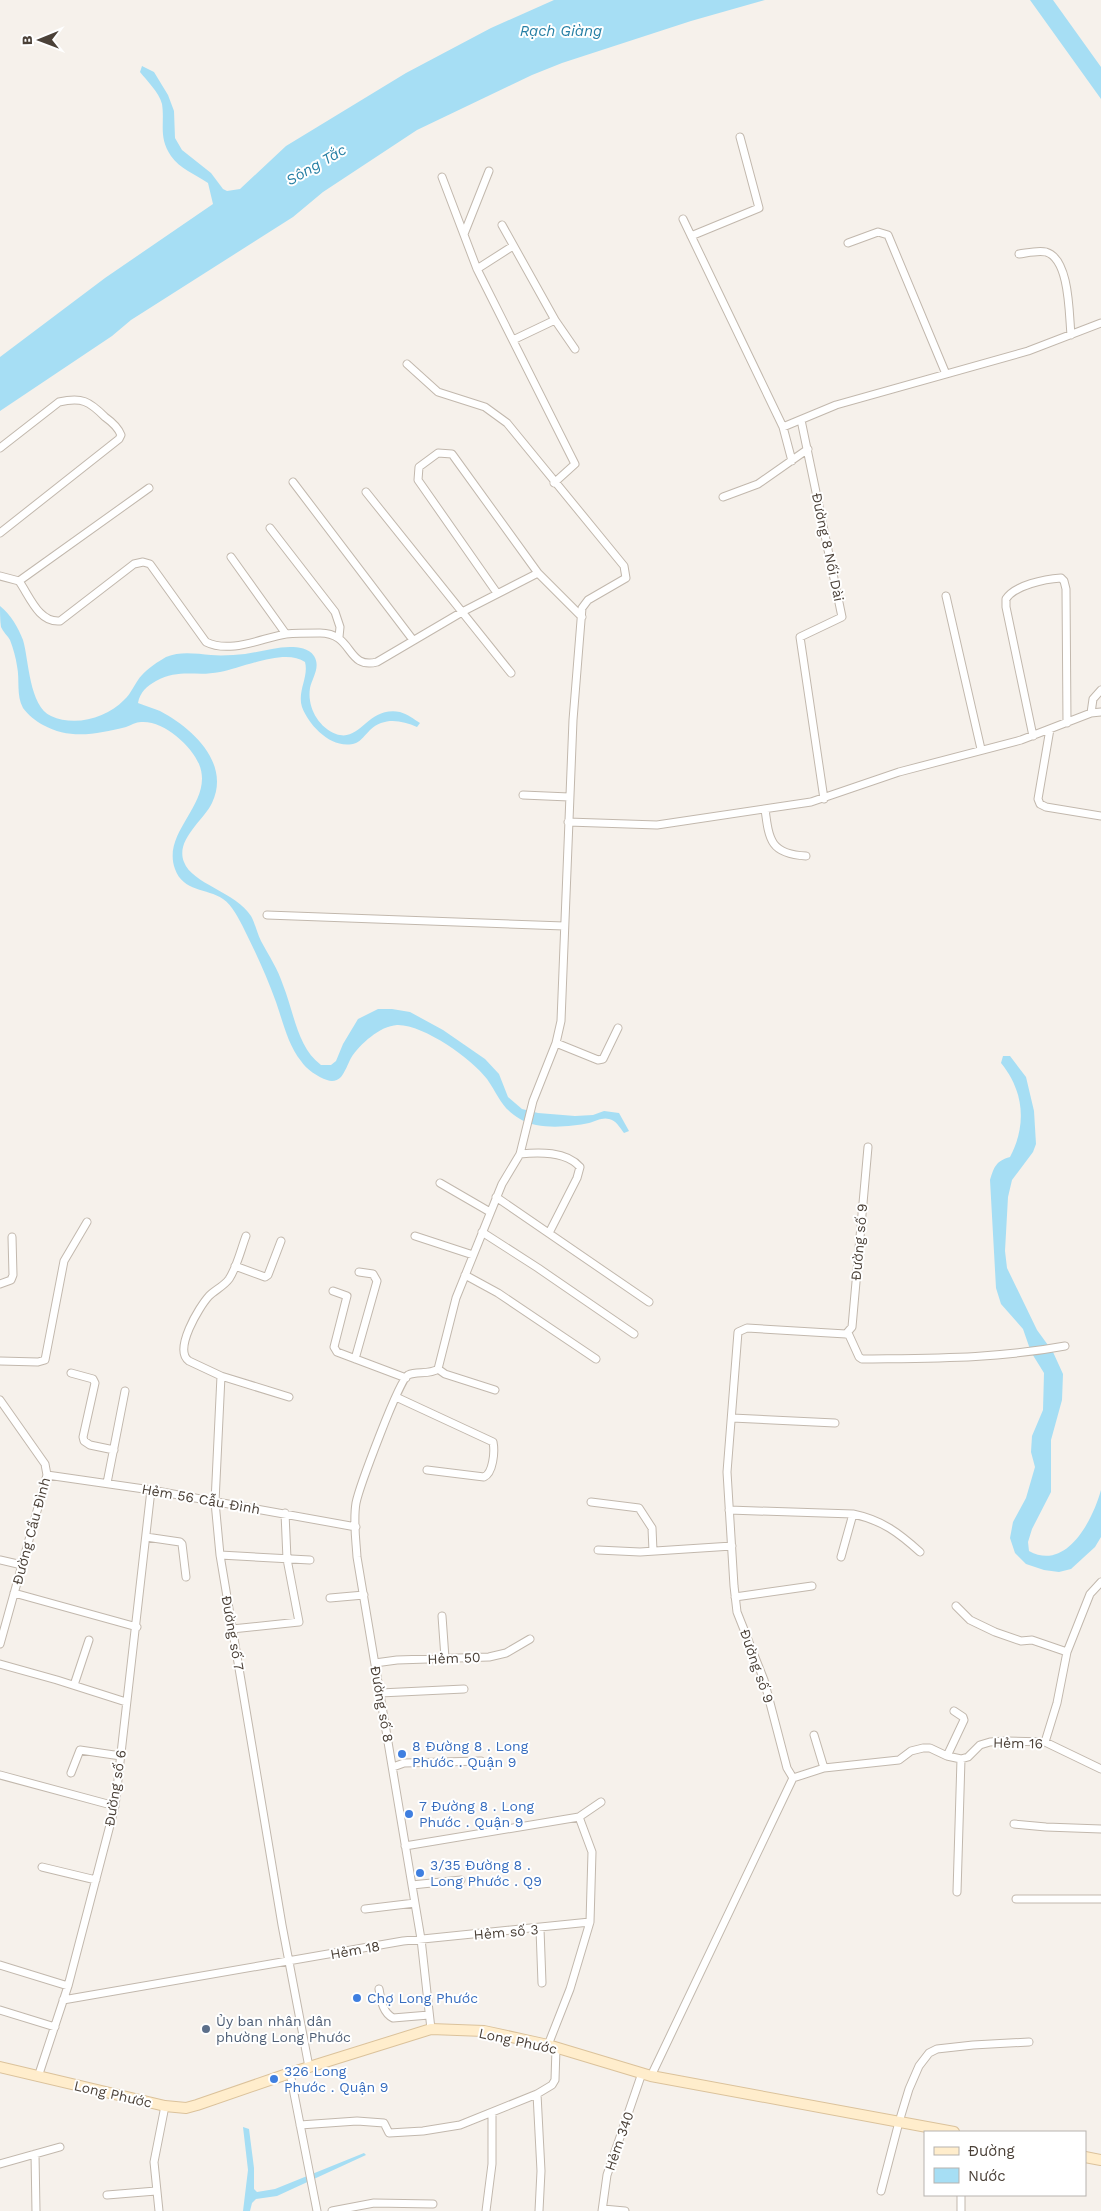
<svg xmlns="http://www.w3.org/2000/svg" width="1101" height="2211" font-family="'Work Sans',sans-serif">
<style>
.water{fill:#a6def4}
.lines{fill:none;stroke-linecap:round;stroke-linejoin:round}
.street-casing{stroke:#c2b8ad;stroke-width:9}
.secondary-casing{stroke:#dbc29b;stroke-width:12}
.street{stroke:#fff;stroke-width:7}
.secondary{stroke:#ffedcc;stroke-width:10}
.shop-dot{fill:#3f7fe0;stroke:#fff;stroke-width:2}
.service-dot{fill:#5c6f8a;stroke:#fff;stroke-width:2}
.labels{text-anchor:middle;stroke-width:4;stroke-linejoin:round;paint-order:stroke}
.street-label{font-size:14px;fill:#4b4138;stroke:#fff}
.shop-label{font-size:14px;fill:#366cbe;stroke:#fff;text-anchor:start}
.service-label{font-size:14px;fill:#4e5e75;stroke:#fff;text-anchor:start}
.water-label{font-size:15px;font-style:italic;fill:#267fa4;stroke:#fff}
</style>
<rect width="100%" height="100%" fill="#f6f1eb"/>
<path class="water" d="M554,0H765L691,21L562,63L532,75L417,130L323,192L293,217L131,320L112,336L0,411V357L105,278L213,204L208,183C196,175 179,168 171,156C158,137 165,123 162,104C159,92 147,81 140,72L142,66L154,72L168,95L174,111L175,138L182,150L211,173L223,189L227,191L240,189L286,146L406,73L491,28Z
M1030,0H1053L1101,67V99Z
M0,606C11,615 18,627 23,640C29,660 29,706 51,716C75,727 107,718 124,700C132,693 135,682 142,675C147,669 159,661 166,657C181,651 196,654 211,655C222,656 234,655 245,654C260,652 275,647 290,647C298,647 309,648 314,656C321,667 312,678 310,688C307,707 318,727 336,734C361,743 367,706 400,712C407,714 414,719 420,723L417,727C401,720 384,717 370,730C366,734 361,741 356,743C333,751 309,726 302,707C297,691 309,677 305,662C285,648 242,668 220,672C196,677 180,668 156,681C147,686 140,692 138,703C145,706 153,708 160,711C192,728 231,763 212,803C204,820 175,840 184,862C192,884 236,892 251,916C255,923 257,933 261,941C269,956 278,969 283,985C294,1012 297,1047 321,1065H331L336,1061L343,1044L358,1019L378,1009H392L410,1012L443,1030L485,1059L499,1074L508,1097L522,1109L538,1113L575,1116L593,1115L604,1111L619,1113L629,1131L624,1133C620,1128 616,1120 609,1119C603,1117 595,1121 589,1123C569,1127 538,1130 520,1119C501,1108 499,1096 487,1079C472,1059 423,1024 397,1025C380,1026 360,1044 351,1058C348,1064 345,1072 341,1077C337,1081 332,1082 327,1080C318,1077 306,1069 301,1061C288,1045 283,1022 276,1002C267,977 256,953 244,929C239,919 232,905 223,899C207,888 183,892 175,869C161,831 215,803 199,764C191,745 163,720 141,722C136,722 131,725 126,727C97,734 70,740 43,725C36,721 28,715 23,708C16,695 20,680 17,666C16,658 13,648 10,640C8,636 3,632 1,627C0,621 0,612 0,606Z
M1003,1056H1010L1026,1077L1034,1111L1036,1144L1033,1152L1012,1180L1008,1197L1005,1251L1007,1268L1037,1330L1053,1352L1063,1374L1062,1400L1051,1440V1492L1032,1529L1028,1542L1029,1551C1067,1572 1093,1519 1101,1490V1537L1095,1547L1071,1569L1059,1572L1044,1570L1026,1564L1015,1553L1010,1538L1013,1522L1026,1498L1035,1467L1031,1452L1032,1436L1043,1410L1044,1373L1031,1352L1023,1329L1001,1304L996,1288L990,1180C994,1167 996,1161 1010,1157C1027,1125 1024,1091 1001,1063Z
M243,2127L249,2129L254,2168V2189L257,2192L275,2189L364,2153L366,2155L277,2196L256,2199L252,2203L250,2211H243L248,2170Z"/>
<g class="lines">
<g class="street-casing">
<path id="street" d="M442,177L477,269L575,464L554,483
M683,219L783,427L836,405L1028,351L1101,323
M502,225L555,320
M464,234L489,171
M691,236L759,208L740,137
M848,243L878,232L888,235L946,374
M1019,254C1027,253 1038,250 1046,252C1070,259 1069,315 1071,335
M477,269L513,246
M513,340L555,320L575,349
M407,364L438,392L485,407L507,423L624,566L626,578L588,600L582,608L573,720L561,1021L556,1043L533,1101L520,1154L502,1184L456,1298L438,1369C429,1375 417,1371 408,1375C399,1380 359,1488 356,1503C353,1521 356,1540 357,1557L421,1939L431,2029
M801,420L842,617L800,637L824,799
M783,427L792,461
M0,448L59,402C82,397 89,401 105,417C112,422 118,427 121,435L119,439L0,533
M293,482L413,640
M366,492L511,673
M723,497L758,484L808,449
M270,528L335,612L340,627L339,637
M231,557L286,634
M0,576L19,581C30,597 39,623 60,621L134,564L143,562L150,564L206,642C230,654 262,638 286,634C297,633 309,633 320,633C354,633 346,670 377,662L462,612L538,573L582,617
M19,581L149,488
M497,593L418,480L419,467L438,453L452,454L538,573
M946,596L981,749
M1091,713L1093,699L1101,690
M1050,729L1038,799L1040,804L1046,807L1101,816
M1033,736L1006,607V599C1015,585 1045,579 1061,578L1064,581L1066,589L1067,723
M523,795L569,797
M765,809C769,841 771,854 806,856
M568,822L657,825L811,802L899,772L1021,740L1091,713L1101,712
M267,915L564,926
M556,1043L598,1060L603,1059L618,1028
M520,1154C539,1152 566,1151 580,1167L577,1178L549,1233
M440,1183L490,1212
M496,1197L649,1302
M482,1232L538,1268L634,1334
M246,1236C241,1249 237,1267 229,1279C224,1286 215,1290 209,1296C199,1307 173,1350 189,1361L221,1376L215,1502L220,1555L282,1925L309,2067
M415,1236L473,1255
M235,1266L265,1277L268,1275L281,1241
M465,1275L498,1293L596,1359
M0,1284L11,1280L13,1275L12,1237
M333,1291L347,1296L335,1343L334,1347L337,1352L406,1378
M846,1334L852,1327L868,1147
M355,1359L377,1281L373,1274L359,1272
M0,1361L38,1362L45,1360L64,1261L87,1222
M438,1369L445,1374L495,1390
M71,1373L93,1379L95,1383L83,1437L84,1441L90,1445L114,1450
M221,1376L289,1397
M396,1397L493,1442C495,1452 493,1473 484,1477L427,1470
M0,1400L45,1464L47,1475L0,1644
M732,1418L835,1423
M47,1475L151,1490L356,1527
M107,1483L125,1391
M591,1502L639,1508L652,1528L653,1551
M729,1510L853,1514C882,1520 899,1533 920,1552
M146,1537L180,1542L182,1544L186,1577
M598,1550L640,1552L732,1546
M220,1555L310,1560
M841,1557L853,1514
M0,1560L22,1565
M14,1593L137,1627
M735,1597L812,1586
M330,1598L364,1595
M956,1606L970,1620L995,1632L1021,1641L1032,1640L1067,1652L1057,1703L1045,1742
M442,1616L445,1658
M232,1629L299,1622L287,1559L285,1513
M1067,1652L1090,1594L1101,1582
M375,1663L397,1660L489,1657L506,1653L530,1639
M0,1664L57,1680L126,1702
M74,1685L89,1640
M380,1693L464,1689
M814,1735L824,1768
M947,1756L964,1720L963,1717L954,1711
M393,1767L404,1763L481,1761
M71,1773L80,1750L121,1756
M0,1775L115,1806
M793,1778L787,1768L764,1680L737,1612L734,1586L727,1472L738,1332L747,1328L846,1334L849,1335L859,1357L862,1359C932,1358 995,1359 1065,1346
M793,1778L824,1768L899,1760L911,1751L923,1748H930L947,1756L961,1759L968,1757L980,1745L990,1742L1006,1741L1045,1742L1101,1769
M1014,1824L1046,1827L1101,1829
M405,1846L579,1817L601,1802
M42,1867L96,1880
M412,1885L461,1880
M957,1892L961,1759
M1016,1899H1101
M365,1909L415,1903
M540,1929L542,1983
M0,1965L68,1986
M379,1989C381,1999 382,2012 393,2018L429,2015
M63,2000L403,1941L590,1922
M0,2010L55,2027
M548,2045L570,1989L590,1922L592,1852L579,1817
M290,2073L317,2211
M651,2076L793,1778
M38,2077L68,1986L115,1806L151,1490
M537,2094L541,2171L539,2211
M300,2125L357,2121L384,2123L389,2133L423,2131L460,2125L537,2094L552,2085L555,2080L556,2048
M35,2154L36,2211
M0,2164L60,2147
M881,2191L899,2122L909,2089L919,2066L929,2053L937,2049L973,2045L1029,2042
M107,2195L156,2191
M603,2209L625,2211
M159,2211L154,2162L165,2106
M332,2211L374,2203L433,2204
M486,2211L492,2164V2113
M602,2211L607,2175L642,2073
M961,2211V2195"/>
</g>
<g class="secondary-casing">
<path id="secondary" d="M0,2067L165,2106L186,2108L197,2105L290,2073L431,2029L484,2031L548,2045L651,2076L954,2132
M1085,2157L1101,2160"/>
</g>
<use href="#street" class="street"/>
<use href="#secondary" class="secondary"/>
</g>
<g class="shop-dot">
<circle cx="402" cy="1754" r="5"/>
<circle cx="409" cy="1814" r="5"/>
<circle cx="420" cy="1873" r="5"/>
<circle cx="357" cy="1998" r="5"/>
<circle cx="274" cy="2079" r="5"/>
</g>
<circle class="service-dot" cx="206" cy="2029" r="5"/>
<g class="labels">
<g class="street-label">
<text transform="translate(828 547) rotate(78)" y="5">Đường 8 Nối Dài</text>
<text transform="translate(859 1242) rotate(-85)" y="5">Đường số 9</text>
<text transform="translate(201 1499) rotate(10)" y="5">Hẻm 56 Cẫu Đình</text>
<text transform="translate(31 1531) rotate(-75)" y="5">Đường Cầu Đình</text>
<text transform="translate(233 1633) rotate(80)" y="5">Đường số 7</text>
<text transform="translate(454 1658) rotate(-2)" y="5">Hẻm 50</text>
<text transform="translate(757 1666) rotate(71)" y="5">Đường số 9</text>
<text transform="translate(382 1704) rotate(80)" y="5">Đường số 8</text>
<text transform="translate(1018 1743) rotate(1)" y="5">Hẻm 16</text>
<text transform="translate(115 1788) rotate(-81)" y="5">Đường số 6</text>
<text transform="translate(506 1932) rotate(-5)" y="5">Hẻm số 3</text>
<text transform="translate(355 1950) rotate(-10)" y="5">Hẻm 18</text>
<text transform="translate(518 2041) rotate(12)" y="5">Long Phước</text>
<text transform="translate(113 2094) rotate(13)" y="5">Long Phước</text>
<text transform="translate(619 2141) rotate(-71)" y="5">Hẻm 340</text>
</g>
<g class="shop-label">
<text x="412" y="1751">8 Đường 8 . Long<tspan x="412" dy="16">Phước . Quận 9</tspan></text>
<text x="419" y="1811">7 Đường 8 . Long<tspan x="419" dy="16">Phước . Quận 9</tspan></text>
<text x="430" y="1870">3/35 Đường 8 .<tspan x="430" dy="16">Long Phước . Q9</tspan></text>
<text x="367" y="2003">Chợ Long Phước</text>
<text x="284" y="2076">326 Long<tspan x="284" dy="16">Phước . Quận 9</tspan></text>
</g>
<g class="service-label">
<text x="216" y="2026">Ủy ban nhân dân<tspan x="216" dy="16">phường Long Phước</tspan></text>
</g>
<g class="water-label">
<text x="561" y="36">Rạch Giàng</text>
<text transform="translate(316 165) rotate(-30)" y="5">Sông Tắc</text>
</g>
</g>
<rect x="924" y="2131" width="162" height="65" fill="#ffffff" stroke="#b7b3af"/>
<rect x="934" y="2147" width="25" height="8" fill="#ffedcc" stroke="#b7b3af"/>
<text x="968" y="2156" font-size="15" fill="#4b4138">Đường</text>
<rect x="934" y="2168" width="25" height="15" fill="#a6def4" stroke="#b7b3af"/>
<text x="968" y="2181" font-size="15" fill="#4b4138">Nước</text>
<g transform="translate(40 40) rotate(269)" stroke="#ffffff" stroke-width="4" paint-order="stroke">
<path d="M0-4L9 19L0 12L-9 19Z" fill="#4b4138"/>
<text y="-8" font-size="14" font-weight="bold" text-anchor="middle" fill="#4b4138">B</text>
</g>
</svg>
